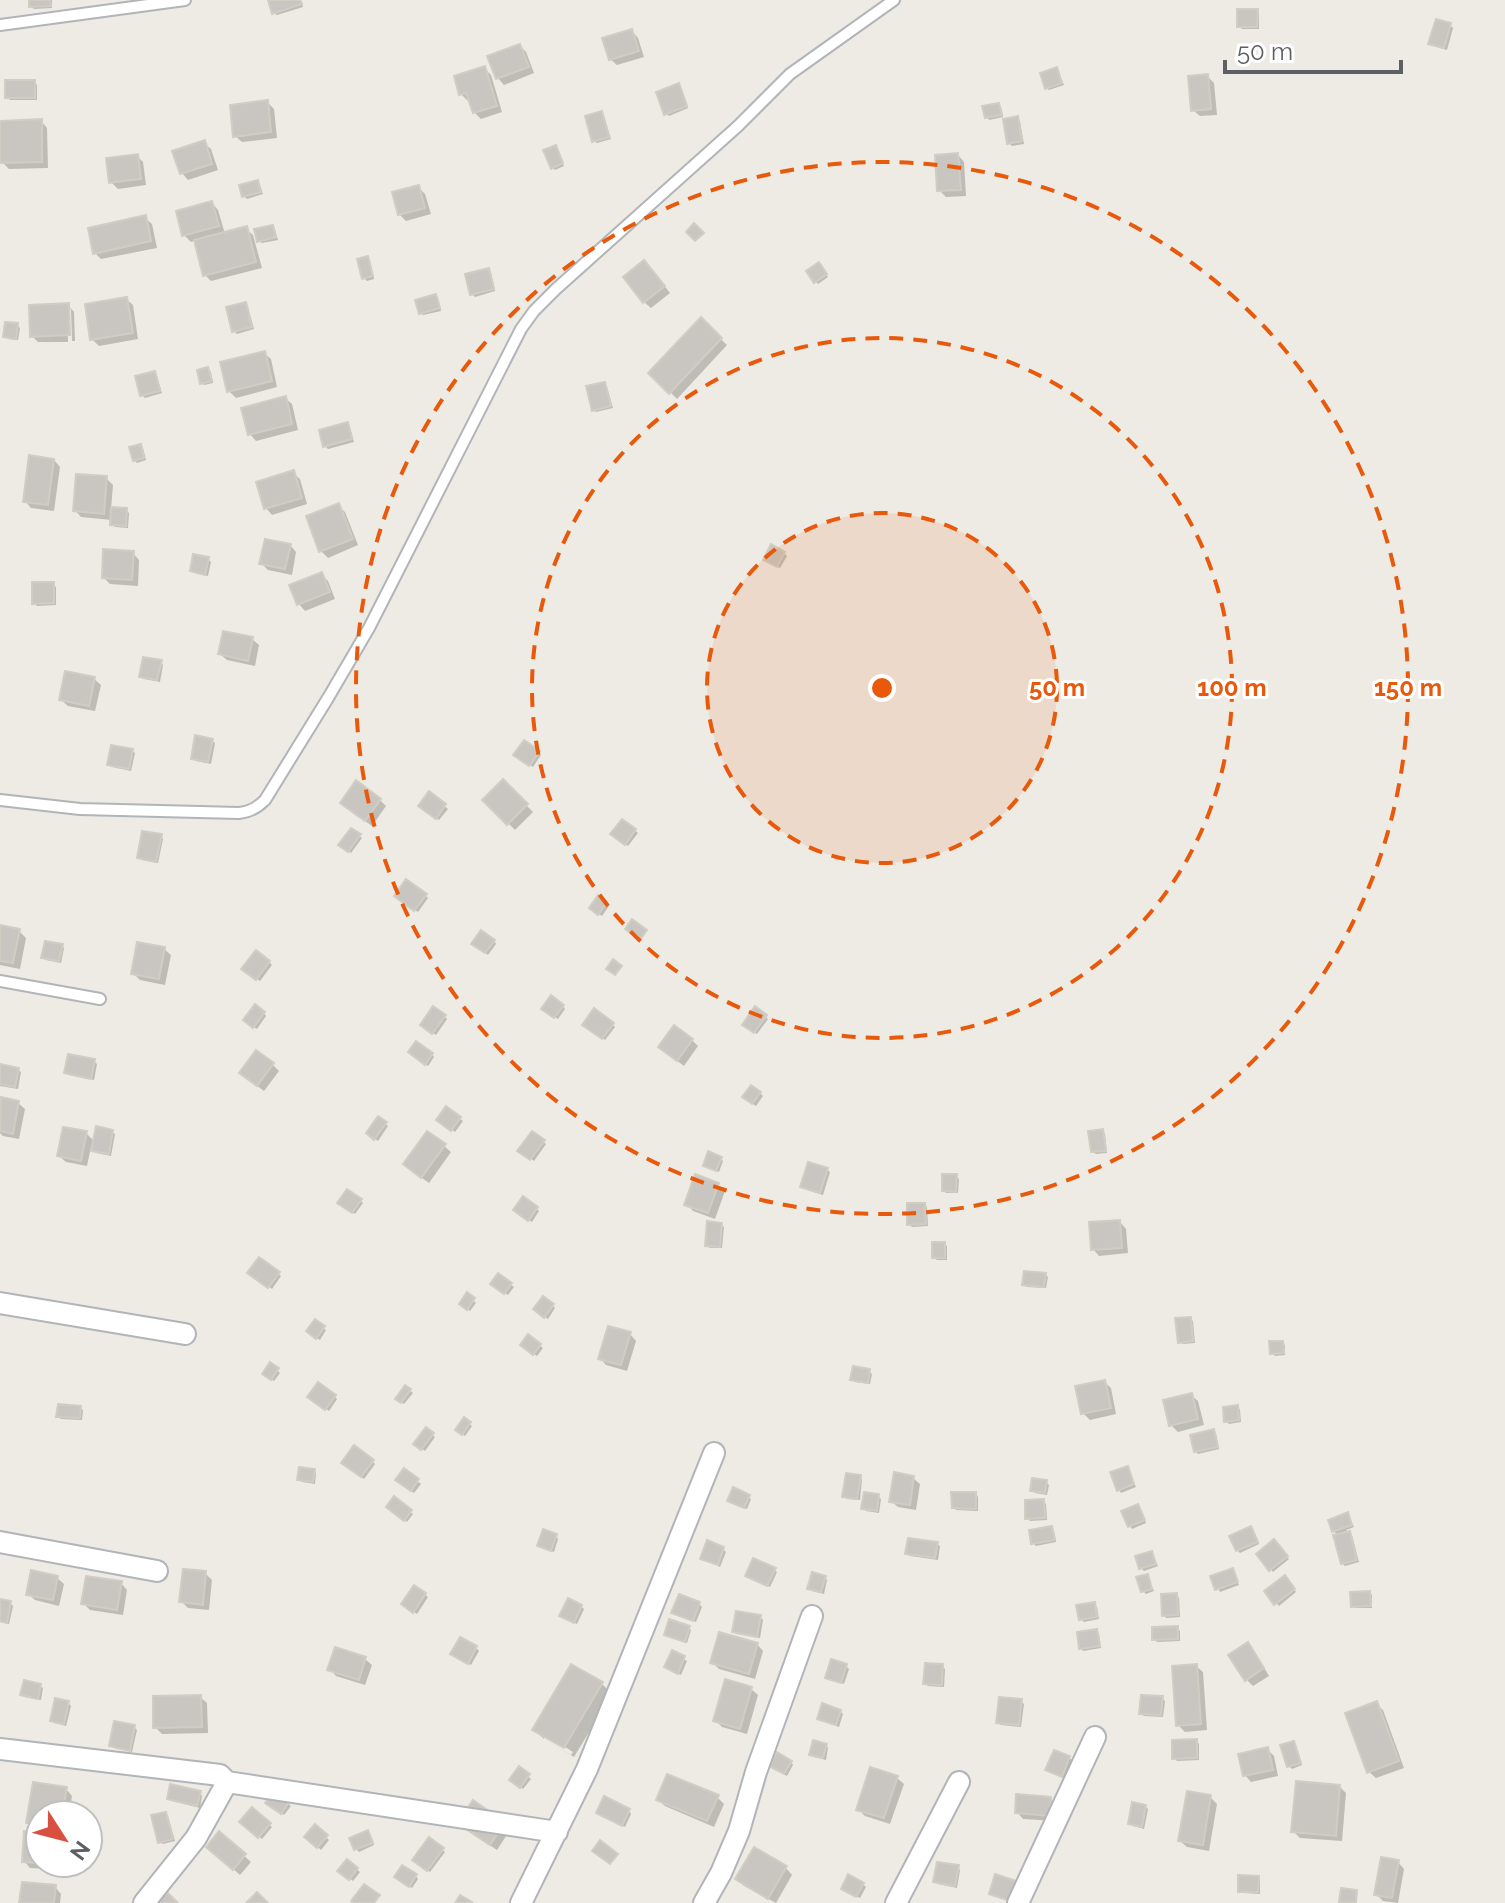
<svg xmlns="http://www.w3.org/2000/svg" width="1505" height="1903" font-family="Raleway,sans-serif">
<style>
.shadow{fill:#0003}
.building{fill:#c9c6c1;stroke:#d1cdc3;stroke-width:2}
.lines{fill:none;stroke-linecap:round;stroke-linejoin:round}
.service-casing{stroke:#b1b4b8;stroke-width:14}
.minor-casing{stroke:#b1b4b8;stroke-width:24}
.service{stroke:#fff;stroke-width:10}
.minor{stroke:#fff;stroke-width:20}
.ring{fill:none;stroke:#e8590c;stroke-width:4;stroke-dasharray:14 10}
.centre{fill:#e8590c;stroke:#fff;stroke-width:4}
.ring-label{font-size:24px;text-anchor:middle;font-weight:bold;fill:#e8590c;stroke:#fff;stroke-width:6;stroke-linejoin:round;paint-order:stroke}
</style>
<rect width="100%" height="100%" fill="#edebe4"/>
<path class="shadow" d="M31,0H52V8L34,9L31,7Z
M270,0H301L303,7L277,15L274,13Z
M1257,11L1259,13V29H1242L1239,26Z
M1450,25L1453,28L1447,50L1433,46L1431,44Z
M632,31L638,38L644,57L617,65L610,59Z
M520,46L526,52L534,73L504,85L498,78Z
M484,68L491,75L502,112L481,119L474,112L470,100L468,101L461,94Z
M1057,69L1064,85L1049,90L1046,88Z
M1207,76L1214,83L1217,115L1200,116L1193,110Z
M35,82L37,85V100H10L7,97Z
M678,86L688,108L669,116L666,113Z
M267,102L274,109L277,138L242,142L235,136Z
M998,105L1001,107L1003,117L989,120L987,117Z
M601,113L604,116L611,139L597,143L594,141Z
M1017,118L1020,121L1024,144L1012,146L1009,143Z
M41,121L47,128L48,168L9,169L2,162Z
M204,143L211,149L218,170L188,180L182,173Z
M555,147L564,166L555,170L552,167Z
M958,155L964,162L966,196L946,197L939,190Z
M137,156L143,162L146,185L118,189L111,182Z
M258,182L260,185L263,194L247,199L244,196Z
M418,187L425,194L431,214L406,221L399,214Z
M212,203L218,210L225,234L246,229L253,235L262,268L211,281L205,275L196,240L191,242L184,235Z
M145,218L152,224L157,248L101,259L95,253Z
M272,227L275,230L278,240L262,243L259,241Z
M367,259L370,261L374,279L367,281L364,278Z
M821,267L828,277L818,284L815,281Z
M651,269L670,293L651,308L644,302Z
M488,271L491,273L495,291L475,297L472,294Z
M436,296L438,299L441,311L423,315L421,313Z
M126,299L133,305L138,339L99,346L92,339Z
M245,304L248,307L254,329L237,334L234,331Z
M68,305L74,312L75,341H72L71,309H67L68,342H38L32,336Z
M701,320L727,345L677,399L651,373Z
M17,325L20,328L18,340L8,339L5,336Z
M264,353L271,359L277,387L236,398L229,391Z
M208,369L211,372L213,383L204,385L202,383Z
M155,373L157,376L162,393L145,398L142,395Z
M605,384L607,387L613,408L596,412L594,410Z
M285,398L292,404L298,430L256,441L250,434Z
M347,425L350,427L354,442L328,449L325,446Z
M140,446L143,448L146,460L137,463L134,460Z
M54,460L60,467L54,511L31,508L25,501Z
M293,473L300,479L307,504L272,515L266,508L258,483Z
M106,478L113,485L111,509L126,510L129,513L128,528L115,527L112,524V520L81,517L75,510Z
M338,506L345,512L358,545L328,558L321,551Z
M290,545L296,552L292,575L268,570L262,564Z
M133,553L139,560L138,586L110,584L104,578Z
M784,553L787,556L780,568L768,562Z
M208,559L211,562L208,576L195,573L192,571Z
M321,574L328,581L335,599L305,611L299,604Z
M53,584L56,587V605L37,606L34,603Z
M252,639L259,645L255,666L227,660L220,654Z
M161,662L163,665L160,682L144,679L141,676Z
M94,679L101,685L95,711L68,706L61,700Z
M212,741L215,743L211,764L196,761L193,758Z
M525,743L541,755L533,767L519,757Z
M132,751L135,753L131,771L112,767L109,764Z
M503,782L533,812L515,830L485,800Z
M429,794L448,809L439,820L423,808Z
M380,800L386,806L372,826L349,809Z
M622,821L638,833L628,846L615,837Z
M161,836L163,839L158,863L142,860L139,857Z
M359,836L362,838L351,853L344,848Z
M426,896L428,898L418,912L399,899Z
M598,898L609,906L602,916L594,910Z
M0,927L19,931L26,938L20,969L0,965Z
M494,941L496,944L488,955L477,946Z
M62,946L64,948L61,963L46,960L43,957Z
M164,949L171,955L165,985L140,980L133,973Z
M269,962L272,965L260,981L247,972Z
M563,1006L565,1009L558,1019L546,1011Z
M264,1013L266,1016L257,1029L248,1023Z
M445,1017L447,1019L436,1035L425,1027Z
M765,1017L768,1019L757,1034L747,1027Z
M612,1024L615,1027L605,1040L587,1027Z
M692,1040L698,1046L684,1066L667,1053Z
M432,1054L434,1057L428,1066L413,1055Z
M94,1061L97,1064L94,1080L69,1075L66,1073Z
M273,1065L279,1071L264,1091L248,1079Z
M0,1066L18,1070L21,1072L18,1089L0,1086Z
M760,1093L763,1096L756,1106L747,1100Z
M2,1099L18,1103L25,1109L19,1139L3,1136L0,1133V1111Z
M446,1109L463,1121L455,1132L441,1122Z
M379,1119L388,1126L378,1141L371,1136Z
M1102,1131L1105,1134L1107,1153L1096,1154L1093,1152Z
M112,1132L115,1134L111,1156L96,1153L91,1147L87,1166L66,1162L59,1156L86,1133L95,1142Z
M543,1142L546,1144L534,1161L523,1153Z
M444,1146L451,1152L429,1183L412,1171Z
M721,1159L723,1161L719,1172L705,1165Z
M827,1170L830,1172L823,1195L804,1189L802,1186Z
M956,1176L959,1179L958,1193H946L944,1190Z
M718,1185L725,1191L715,1219L693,1211L687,1204Z
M524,1199L539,1211L532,1222L519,1213Z
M361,1201L363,1203L355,1214L342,1205Z
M924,1205L927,1207L928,1226L912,1227L909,1224Z
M1120,1222L1126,1229L1128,1253L1099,1256L1093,1249Z
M721,1225L724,1227L722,1248H710L707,1245Z
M944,1244L947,1246V1260H937L934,1258Z
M260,1260L281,1276L272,1289L253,1275Z
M1045,1274L1048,1277L1046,1288L1027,1287L1024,1284Z
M498,1275L514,1287L508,1295L495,1286Z
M467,1295L476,1303L470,1311L461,1304Z
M553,1306L555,1308L548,1319L538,1312Z
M1190,1319L1193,1321L1195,1343L1183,1344L1180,1342Z
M315,1322L326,1330L320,1340L311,1334Z
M630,1334L636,1341L627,1371L606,1365L600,1358Z
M529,1337L543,1348L537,1356L525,1348Z
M1282,1343L1285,1345V1355L1275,1356L1272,1353Z
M271,1365L280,1373L274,1381L267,1376Z
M869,1371L872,1374L870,1384L855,1382L852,1379Z
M1104,1382L1111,1388L1116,1414L1090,1420L1083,1413Z
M406,1387L413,1393L404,1404L398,1399Z
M1191,1395L1198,1401L1204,1425L1178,1432L1171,1425Z
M335,1397L337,1399L329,1411L313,1399Z
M1238,1407L1240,1410L1241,1422L1229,1424L1226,1421Z
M80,1408L83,1410L82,1420L61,1419L58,1416Z
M465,1420L472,1426L465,1436L457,1430Z
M426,1430L435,1437L425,1451L416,1444Z
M1213,1432L1216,1434L1219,1449L1198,1454L1195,1451Z
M372,1461L375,1464L364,1479L346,1465Z
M1127,1469L1136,1487L1121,1493L1119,1490Z
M314,1471L316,1473L315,1484L302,1482L300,1480Z
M404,1471L421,1484L414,1493L400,1482Z
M860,1477L862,1479L860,1500L847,1499L845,1496Z
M913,1478L920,1484L916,1510L898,1507L891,1501Z
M1046,1482L1049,1485L1047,1495L1035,1493L1032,1490Z
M976,1494L978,1497V1511L956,1510L954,1508Z
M878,1496L881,1499L879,1513L866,1511L863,1508Z
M748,1497L751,1499L747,1509L732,1503Z
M394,1499L413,1514L407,1522L391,1510Z
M1043,1501L1046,1504L1047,1520L1030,1521L1027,1518Z
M1138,1506L1146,1523L1132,1529L1130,1526Z
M1348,1514L1354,1527L1346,1530L1352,1535L1359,1562L1345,1566L1342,1563L1338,1536L1334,1531Z
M1052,1528L1054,1531L1056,1542L1036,1546L1033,1543Z
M1251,1529L1259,1544L1240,1553L1237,1550Z
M556,1536L558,1539L554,1552L539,1546Z
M1274,1541L1289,1559L1273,1572L1258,1554Z
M937,1544L940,1546L938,1560L910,1556L907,1554Z
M723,1549L726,1552L720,1567L702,1558Z
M1152,1553L1158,1566L1144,1571L1141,1568Z
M774,1570L777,1572L770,1587L750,1578Z
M1232,1570L1239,1585L1220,1592L1213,1577Z
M205,1573L212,1580L209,1610L188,1608L181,1601Z
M1147,1576L1154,1591L1146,1594L1143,1591Z
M825,1577L827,1580L824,1594L812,1591L809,1588Z
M57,1578L64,1584L59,1606L35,1600L28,1594Z
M1287,1580L1296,1592L1279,1606L1267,1591Z
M121,1583L127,1590L123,1615L90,1610L83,1603Z
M414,1587L428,1597L417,1614L406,1607Z
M1369,1593L1372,1595V1608H1355L1353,1606Z
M1176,1595L1179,1598L1180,1617L1166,1618L1164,1615Z
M0,1601L10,1603L13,1606L9,1624L0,1622Z
M699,1604L702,1607L696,1622L673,1612Z
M1094,1604L1097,1607L1099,1619L1084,1622L1081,1619Z
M581,1606L584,1609L577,1624L562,1616Z
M760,1617L763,1620L760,1638L737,1634L734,1632Z
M689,1628L691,1630L687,1643L669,1637L666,1634Z
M1177,1628L1180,1631V1641L1157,1642L1154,1639Z
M1097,1632L1099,1634L1101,1648L1083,1651L1081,1648Z
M757,1644L763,1651L755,1679L719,1669L712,1662Z
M1247,1645L1254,1651L1269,1676L1253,1686L1247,1680L1231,1655Z
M476,1648L479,1651L471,1665L455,1656Z
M673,1653L687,1661L681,1675L666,1667Z
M365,1659L372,1665L365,1685L336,1676L330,1669Z
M846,1666L849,1669L844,1684L827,1677Z
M942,1666L945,1669L944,1687L928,1686L925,1683Z
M1196,1666L1203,1672L1207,1730L1185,1732L1178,1725Z
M602,1684L612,1694L574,1757L544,1739L571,1755L573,1752L544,1734V1739L534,1730Z
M40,1686L43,1688L41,1700L25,1697L23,1694Z
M751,1689L758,1695L747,1734L722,1727L715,1720Z
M200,1697L207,1703L208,1733L162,1734L155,1727Z
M1162,1698L1165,1701L1163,1717L1144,1716L1141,1713Z
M1021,1701L1024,1704L1021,1727L1001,1725L998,1722Z
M68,1703L71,1706L66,1726L54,1723L52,1721Z
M1376,1704L1383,1710L1404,1768L1376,1778L1369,1772Z
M840,1711L843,1714L839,1727L822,1721L819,1719Z
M134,1727L137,1730L132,1752L114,1748L111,1746Z
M1197,1741L1199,1744V1760L1177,1761L1174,1758Z
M1293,1743L1296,1746L1302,1765L1292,1769L1289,1766Z
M826,1745L828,1748L826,1760L814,1757L811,1754Z
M1267,1749L1274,1756L1278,1776L1251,1782L1245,1775Z
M1069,1758L1072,1760L1064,1778L1048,1770Z
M791,1762L793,1765L787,1776L774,1768Z
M520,1769L531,1779L523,1789L511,1779Z
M897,1778L904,1784L890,1824L865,1816L858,1809Z
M1340,1787L1346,1793L1342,1841L1300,1838L1293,1831Z
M66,1789L72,1796L69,1815H40V1830L35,1829L28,1823Z
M200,1793L202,1796L200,1808L172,1801L169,1798Z
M274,1794L291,1806L284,1815L271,1806Z
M717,1797L724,1804L714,1827L665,1806L658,1800Z
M1210,1797L1217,1804L1209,1851L1187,1847L1180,1841Z
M1050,1799L1057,1805L1056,1821L1023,1819L1017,1812Z
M1145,1806L1148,1809L1144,1829L1133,1826L1130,1824Z
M253,1810L272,1827L262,1839L242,1822Z
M629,1811L631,1814L625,1827L601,1815Z
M165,1814L168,1816L175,1841L163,1844L160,1842Z
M315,1827L329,1840L321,1850L307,1837Z
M466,1829L510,1830L497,1850Z
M368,1832L374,1845L359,1852L356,1849Z
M40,1834V1863H80V1871L30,1868L24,1861Z
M220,1834L251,1862L240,1875L215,1853Z
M442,1850L445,1852L430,1872L417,1863Z
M755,1850L786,1868L792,1875L776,1903L744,1886L737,1879Z
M347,1862L360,1872L353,1881L343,1873Z
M1398,1862L1404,1869L1398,1903L1383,1901L1376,1894Z
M958,1867L960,1870L957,1888L938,1884L935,1882Z
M416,1876L418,1879L412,1888L399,1880Z
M1258,1878L1260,1880V1894L1243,1893L1240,1891Z
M863,1884L866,1887L860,1898L846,1891Z
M55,1887L61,1894L60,1903H21Z"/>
<path class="building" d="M29,0H50L51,6L29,7Z
M268,0H300L302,4L272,14Z
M1237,9H1258L1257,27H1237Z
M1436,19L1451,23L1444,48L1428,44Z
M632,29L639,51L609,60L602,38Z
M520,44L529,67L496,79L487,56Z
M485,66L497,106L473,113L466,93L459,95L454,76Z
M1057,67L1062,83L1045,89L1040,73Z
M1208,74L1211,109L1191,111L1188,76Z
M5,80H35V98H5Z
M679,83L687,106L664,115L656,92Z
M268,100L271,132L233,137L230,105Z
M999,103L1002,115L985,118L982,106Z
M602,111L609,137L592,142L585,116Z
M1018,116L1022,141L1007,144L1003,119Z
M42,119V162L0,163V121Z
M205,140L212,164L180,174L172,151Z
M556,145L563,163L551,169L543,150Z
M958,153L961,190L937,191L935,155Z
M138,154L141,179L109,183L106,158Z
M258,180L261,192L242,197L239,185Z
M419,185L425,208L398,215L392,192Z
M212,201L219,226L182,236L176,211Z
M146,215L151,241L93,254L88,228Z
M694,223L704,233L695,241L686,232Z
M273,225L276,237L257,242L254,229Z
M247,226L256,262L203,276L194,240Z
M368,256L373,276L362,279L357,259Z
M644,260L665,286L643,303L623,277Z
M819,262L827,274L814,283L806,271Z
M489,268L494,289L470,295L465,274Z
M436,294L440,308L419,314L415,300Z
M127,297L133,333L90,340L85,304Z
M246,302L252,327L232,332L226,307Z
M69,303L70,335L30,337L29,305Z
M701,317L722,338L669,394L648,373Z
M5,322L18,323L16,339L3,337Z
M265,351L272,381L227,392L220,362Z
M208,367L212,381L200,384L197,370Z
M155,371L160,391L140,396L135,376Z
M605,382L611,406L592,411L586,386Z
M286,396L292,424L248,435L241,408Z
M348,422L352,439L323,447L319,430Z
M141,444L144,458L133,461L129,447Z
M29,455L54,459L48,505L23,502Z
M294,470L302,498L264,509L256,482Z
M76,474L107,476L104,514L73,511Z
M339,503L353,539L319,552L306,516Z
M111,507L127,508L126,526L110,525Z
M265,539L291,544L285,569L259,564Z
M771,544L785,552L777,567L763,560Z
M103,549L134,551L132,580L102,578Z
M193,554L209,557L205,575L190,571Z
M322,572L330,592L297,605L289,585Z
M32,582H54V603L32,604Z
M223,631L253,637L248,661L218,654Z
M143,657L162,660L157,680L139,677Z
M65,671L95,677L89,706L59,700Z
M195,735L213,739L208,762L191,759Z
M524,740L540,751L529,766L513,755Z
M111,745L133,749L129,769L107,765Z
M503,779L528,804L507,825L482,800Z
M356,780L381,799L365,821L340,803Z
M429,791L446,804L436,819L418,806Z
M622,819L636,829L625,845L610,834Z
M351,828L361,834L348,852L338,845Z
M142,831L162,834L156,862L137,858Z
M406,879L427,894L414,911L394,896Z
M598,895L607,902L598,915L589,908Z
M632,919L647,930L640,940L625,929Z
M0,925L20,929L13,963L0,961Z
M481,930L495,940L485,953L471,944Z
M45,941L63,944L59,961L41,958Z
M137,942L165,947L159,979L131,974Z
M256,950L270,961L256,980L241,969Z
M613,959L622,966L615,975L606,969Z
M551,995L564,1005L554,1018L541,1009Z
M255,1004L265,1012L253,1028L243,1020Z
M433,1006L446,1015L432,1034L420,1025Z
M755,1006L767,1015L754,1033L742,1025Z
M594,1008L614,1023L602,1039L582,1025Z
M674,1025L693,1039L677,1061L658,1047Z
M416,1041L433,1053L425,1065L408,1052Z
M256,1050L274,1063L257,1086L239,1073Z
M68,1054L95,1059L91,1079L64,1073Z
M0,1064L19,1068L15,1087L0,1084Z
M751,1085L761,1092L752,1104L742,1097Z
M1,1097L19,1101L13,1134L0,1131Z
M446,1106L461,1117L451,1131L436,1120Z
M378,1116L387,1122L374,1140L366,1133Z
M96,1126L113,1130L109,1154L91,1151Z
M63,1127L87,1131L81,1161L57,1156Z
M1103,1129L1106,1151L1091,1152L1088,1131Z
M427,1131L446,1144L421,1178L403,1164Z
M532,1131L545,1140L530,1160L517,1151Z
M708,1151L722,1157L716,1171L703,1166Z
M808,1162L828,1168L820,1193L800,1187Z
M695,1174L719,1183L708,1213L684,1205Z
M942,1174H957L956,1192L942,1191Z
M347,1189L362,1199L352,1213L337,1203Z
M523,1196L538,1207L528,1221L513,1210Z
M907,1203H925L926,1224L907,1225Z
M1120,1220L1122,1248L1091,1250L1089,1222Z
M707,1221L722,1223L720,1247L705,1246Z
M932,1242H945V1258H932Z
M259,1257L280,1272L268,1288L247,1273Z
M1024,1271L1046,1273L1044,1287L1022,1285Z
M498,1273L512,1283L504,1294L490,1284Z
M467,1292L475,1298L467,1310L459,1304Z
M543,1296L554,1304L544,1318L533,1309Z
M1191,1317L1193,1341L1178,1343L1175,1318Z
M315,1319L325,1326L316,1339L306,1331Z
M608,1326L631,1332L621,1365L598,1359Z
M528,1334L541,1344L533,1355L520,1345Z
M1269,1341H1283L1284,1353L1270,1354Z
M270,1362L279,1368L271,1380L262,1374Z
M853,1366L870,1369L868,1383L850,1380Z
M1105,1380L1111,1408L1081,1414L1075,1386Z
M318,1382L336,1395L325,1410L307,1397Z
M405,1385L411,1389L401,1403L395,1399Z
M1192,1393L1198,1419L1169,1426L1163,1400Z
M58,1404L81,1406L80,1418L56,1417Z
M1238,1405L1239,1420L1224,1422L1223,1407Z
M464,1417L471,1422L462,1435L455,1430Z
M426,1427L434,1433L421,1450L413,1444Z
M1214,1429L1218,1447L1194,1452L1190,1435Z
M354,1445L374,1460L361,1477L341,1463Z
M1128,1466L1134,1484L1117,1491L1110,1472Z
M299,1467L315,1469L313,1482L297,1480Z
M404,1468L419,1479L411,1491L395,1480Z
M894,1472L914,1476L910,1505L889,1502Z
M846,1473L861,1475L857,1499L842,1497Z
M1032,1478L1047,1480L1045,1493L1030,1491Z
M733,1487L750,1495L744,1508L727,1501Z
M864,1492L879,1494L877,1511L861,1509Z
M951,1492H976V1509L952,1508Z
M394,1496L412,1510L404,1521L386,1507Z
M1044,1499L1045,1518L1025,1519V1500Z
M1138,1504L1145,1520L1128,1527L1121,1511Z
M1348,1512L1352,1525L1332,1532L1328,1520Z
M1052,1526L1055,1540L1031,1544L1029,1530Z
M1251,1526L1258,1542L1236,1551L1229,1536Z
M543,1529L557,1534L551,1551L537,1546Z
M1350,1531L1357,1560L1341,1564L1333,1535Z
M908,1538L938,1542L935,1558L905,1554Z
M1274,1539L1288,1556L1269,1571L1256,1554Z
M707,1540L724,1547L718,1565L700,1559Z
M1152,1551L1156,1564L1139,1569L1135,1556Z
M753,1558L776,1568L767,1586L745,1576Z
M1233,1568L1238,1582L1215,1590L1210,1576Z
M183,1569L206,1571L203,1605L179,1602Z
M31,1570L58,1576L53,1600L26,1595Z
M812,1572L826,1576L821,1592L807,1589Z
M1148,1574L1152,1589L1141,1592L1136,1577Z
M1285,1575L1295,1589L1274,1605L1264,1591Z
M86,1576L122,1581L117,1610L81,1604Z
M414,1585L426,1593L413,1613L401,1604Z
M1370,1591L1371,1606L1351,1607L1350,1592Z
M1177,1593L1178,1615L1162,1616L1161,1594Z
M679,1594L700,1602L693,1621L671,1613Z
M568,1598L582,1605L574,1623L559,1616Z
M0,1599L11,1601L7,1623L0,1621Z
M1095,1602L1097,1617L1079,1620L1076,1605Z
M736,1611L761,1615L757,1637L732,1632Z
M669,1619L690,1626L685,1642L664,1635Z
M1178,1626V1639L1152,1640V1627Z
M1097,1629L1100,1646L1079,1649L1077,1632Z
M719,1632L758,1643L749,1674L710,1663Z
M460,1637L477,1646L468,1664L450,1654Z
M1248,1642L1264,1668L1245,1681L1228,1655Z
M335,1647L366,1657L359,1680L327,1670Z
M672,1650L685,1656L678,1674L664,1667Z
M831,1659L847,1664L841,1683L825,1678Z
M925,1663L943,1664L942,1685L923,1684Z
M571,1664L603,1682L564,1748L532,1730Z
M1197,1664L1201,1724L1176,1726L1172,1666Z
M725,1679L752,1687L740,1729L713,1721Z
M24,1680L41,1684L38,1699L20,1695Z
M201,1695L202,1727L153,1728V1696Z
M1141,1695L1163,1696L1161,1715L1139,1714Z
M999,1697L1022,1699L1019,1725L996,1723Z
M55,1698L69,1701L64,1724L50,1721Z
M1377,1701L1399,1761L1367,1773L1345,1713Z
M822,1703L841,1710L836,1725L817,1719Z
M114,1721L135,1725L130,1751L109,1746Z
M1197,1739V1758L1172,1759V1740Z
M813,1740L827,1744L823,1758L809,1755Z
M1294,1741L1301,1763L1287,1767L1280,1745Z
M1268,1747L1273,1770L1243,1776L1238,1754Z
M1054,1750L1070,1756L1062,1777L1045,1770Z
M777,1752L792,1761L784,1774L769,1766Z
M519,1766L530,1774L520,1788L509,1780Z
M870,1767L898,1776L884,1818L856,1810Z
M667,1774L719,1795L707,1821L656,1800Z
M1296,1781L1340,1785L1336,1836L1291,1832Z
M33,1782L67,1787L62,1815H40V1825L26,1823Z
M170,1784L201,1791L197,1806L167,1799Z
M274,1791L289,1802L281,1814L265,1803Z
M1187,1791L1211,1795L1203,1845L1178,1841Z
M1016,1794L1051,1797L1050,1816L1015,1813Z
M604,1796L630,1809L622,1826L596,1813Z
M473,1800L505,1822L490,1845L457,1823Z
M1132,1802L1146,1805L1142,1827L1128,1824Z
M252,1807L271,1823L258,1838L239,1822Z
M166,1812L173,1839L158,1843L151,1815Z
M315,1824L328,1835L317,1848L304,1837Z
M368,1830L373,1843L354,1850L349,1838Z
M24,1831L40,1832V1863H74V1865L22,1862Z
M219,1831L246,1854L233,1870L206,1847Z
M429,1837L444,1848L427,1871L412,1860Z
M600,1840L618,1854L610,1864L592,1851Z
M754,1847L787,1866L768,1899L735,1879Z
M1381,1857L1399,1860L1392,1898L1374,1895Z
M347,1859L358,1868L349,1880L337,1871Z
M937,1862L959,1865L955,1886L933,1882Z
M402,1865L417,1874L409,1887L394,1877Z
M848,1874L864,1883L856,1897L841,1889Z
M995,1874L1019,1882L1013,1902L989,1894Z
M1238,1875L1259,1876L1258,1892H1238Z
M22,1882L56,1885L54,1903H19Z
M364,1884L380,1895L374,1903H354L351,1901Z
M162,1887L178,1903H151Z
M1341,1888L1357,1890L1356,1903L1339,1902Z
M257,1892L268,1903H246Z
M460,1895L472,1902L471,1903H455Z"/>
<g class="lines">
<g class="service-casing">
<path id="service" d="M0,25L185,0
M0,800L80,809L239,813C250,812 257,808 265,800L328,698L369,628L521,329L534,311L556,289L738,126L790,74L894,0
M0,981L100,999"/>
</g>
<g class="minor-casing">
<path id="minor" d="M0,1303L185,1334
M0,1542L157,1571
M0,1749L220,1775L227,1782L225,1786L196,1838L144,1903
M227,1782L557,1832
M521,1903L587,1769L714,1453
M704,1903L721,1873L739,1831L756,1772L812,1616
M896,1903L959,1782
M1018,1903L1095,1737"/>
</g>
<use href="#service" class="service"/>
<use href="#minor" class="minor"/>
</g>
<circle cx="882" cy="688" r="175" fill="#e8590c" fill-opacity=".12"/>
<g class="ring">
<circle cx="882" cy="688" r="175"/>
<circle cx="882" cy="688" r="350"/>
<circle cx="882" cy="688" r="526"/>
</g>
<circle cx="882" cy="688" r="12" class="centre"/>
<g class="ring-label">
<text x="1057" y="696">50 m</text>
<text x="1232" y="696">100 m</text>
<text x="1408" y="696">150 m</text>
</g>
<g transform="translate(64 1839) rotate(126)"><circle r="38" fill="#ffffff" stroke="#bebfc1" stroke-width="2"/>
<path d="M0-6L14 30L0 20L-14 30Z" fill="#d75040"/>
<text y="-12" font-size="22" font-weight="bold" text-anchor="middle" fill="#5c5f63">N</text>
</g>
<path d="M1225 60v12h176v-12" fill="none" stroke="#5c5f63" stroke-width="4"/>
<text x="1237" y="60" font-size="24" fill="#5c5f63" stroke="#ffffff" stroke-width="6" paint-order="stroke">50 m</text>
</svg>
